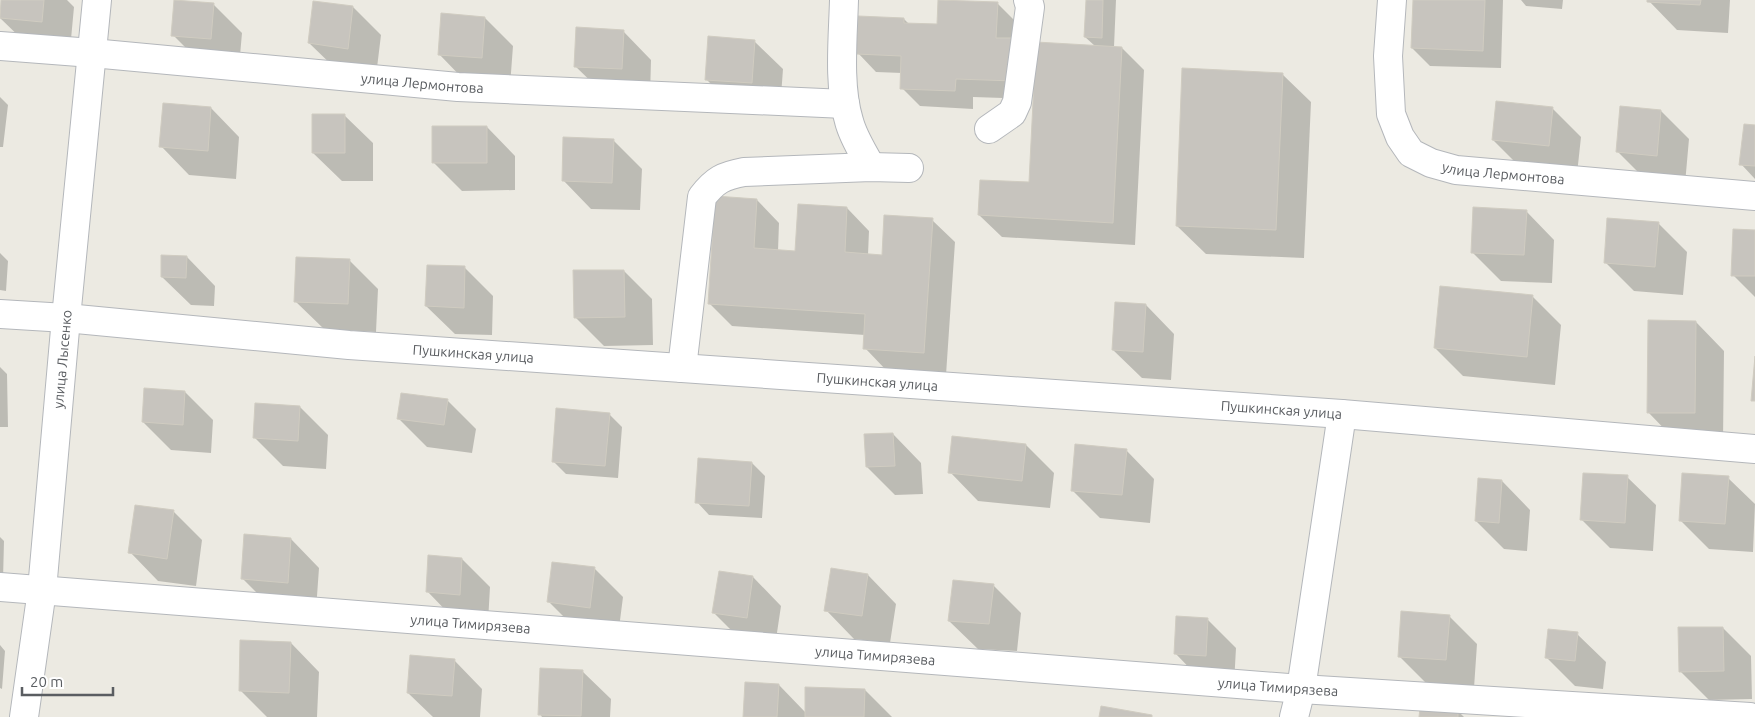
<svg xmlns="http://www.w3.org/2000/svg" width="1755" height="717" font-family="Ubuntu,sans-serif">
<style>
.shadow{fill:#0003}
.building{fill:#c7c4be;stroke:#d0ccc1}
.lines{fill:none;stroke-linecap:round;stroke-linejoin:round}
.minor-casing{stroke:#b4b7bb;stroke-width:30}
.minor{stroke:#fff;stroke-width:28}
.labels{text-anchor:middle;stroke-width:4;stroke-linejoin:round;paint-order:stroke}
.street-label{font-size:14px;fill:#5a5d61;stroke:#fff}
</style>
<rect width="100%" height="100%" fill="#eceae2"/>
<path class="shadow" d="M2,0H67L74,7L70,50L29,46L0,18Z
M1087,0H1116L1114,47L1122,48L1144,70L1135,245L1002,237L979,215L1030,184L1095,46L1085,37Z
M1414,0H1503L1501,68L1430,66L1412,48Z
M1521,0H1563L1562,9L1526,6Z
M1648,0H1730L1728,33L1677,30Z
M997,3L1015,21L1033,58L1032,99L973,97V109L920,106L902,88V73L876,72L858,53L904,19L910,25L938,26Z
M214,5L242,33L239,67L201,63L173,35Z
M353,7L381,35L376,76L338,71L309,43Z
M485,18L513,46L510,86L467,83L439,54Z
M623,31L651,60L650,97L604,94L575,66Z
M754,41L783,69L780,110L735,108L706,79Z
M1282,74L1311,102L1304,258L1206,254L1177,226Z
M0,97L8,105L3,147H0Z
M211,108L239,137L236,179L189,175L161,146Z
M1552,108L1581,137L1577,174L1521,168L1493,140Z
M1661,111L1689,139L1685,184L1646,180L1618,152Z
M344,115L373,143V181H342L313,153Z
M1755,126V179L1741,164Z
M487,127L515,156V190L462,191L433,162Z
M613,140L642,169L640,210L591,209L563,180Z
M757,200L779,223L778,251L796,252L847,208L869,231L868,255L883,256L932,220L955,242L946,375L887,371L865,348V335L732,326L709,303Z
M1526,211L1554,240L1552,283L1501,281L1472,252Z
M1658,223L1687,252L1683,295L1634,291L1605,262Z
M1755,231V297L1733,275Z
M0,253L8,261L6,291L0,290Z
M187,257L215,286L214,306L191,305L162,277Z
M349,260L378,289L376,332L324,329L295,301Z
M464,267L493,296L492,335L455,334L426,306Z
M624,271L652,299L653,345L604,346L575,317Z
M1532,296L1561,325L1555,385L1463,376L1435,348Z
M1146,305L1174,334L1171,380L1142,378L1113,350Z
M1696,322L1724,351L1723,441H1676L1648,412Z
M0,367L7,374L8,427H0Z
M185,392L213,420L211,453L171,450L143,422Z
M447,400L476,429L472,453L427,447L399,419Z
M300,407L328,435L326,469L283,466L254,437Z
M609,414L622,427L618,478L566,474L553,461Z
M893,434L921,463L923,494L895,495L867,467Z
M1026,445L1054,473L1050,508L978,501L950,472Z
M1126,450L1154,479L1150,523L1100,518L1072,490Z
M752,463L765,476L762,518L709,515L697,502Z
M1627,477L1656,505L1653,551L1610,548L1582,520Z
M1728,478L1755,504L1753,552L1709,549L1680,520Z
M1502,481L1530,510L1527,551L1504,549L1476,521Z
M136,506L174,512L202,540L196,586L158,581L130,552Z
M0,537L4,541L3,580H0Z
M291,539L319,568L316,610L271,607L242,578Z
M462,559L490,587L488,622L455,620L427,591Z
M594,568L623,597L618,636L577,630L549,602Z
M868,575L896,604L890,643L854,639L826,610Z
M753,577L781,606L775,646L742,641L713,612Z
M993,585L1021,613L1017,651L978,649L949,621Z
M1449,616L1477,644L1474,688L1428,685L1399,656Z
M1208,620L1236,648L1234,684L1203,682L1175,653Z
M1723,628L1751,656L1752,699L1709,700L1680,671Z
M1577,634L1606,662L1603,689L1575,686L1546,657Z
M291,643L319,672L317,717H267L240,690Z
M0,645L5,651L2,689L0,688Z
M454,660L482,689L480,717H433L408,693Z
M582,671L611,699L610,717H542L540,714Z
M779,685L806,713L865,690L892,717H744Z
M1458,711L1464,717H1420Z"/>
<path class="building" d="M1,0H44L42,22L0,18Z
M174,0L214,3L211,39L171,36Z
M938,0L998,2L996,38H1016L1014,81L956,79L955,91L900,89L901,56L856,54L858,16L904,18V23L937,24Z
M1086,0H1103L1102,38L1084,37Z
M1413,0H1485L1483,51L1411,48Z
M1647,0H1701L1700,5L1647,2Z
M313,1L353,6L348,49L308,43Z
M441,13L485,17L482,58L438,55Z
M576,27L624,30L622,69L574,67Z
M708,36L755,40L752,83L705,80Z
M1036,42L1122,47L1113,223L978,215L980,180L1029,182Z
M1182,68L1283,73L1276,230L1176,226Z
M1496,101L1553,107L1549,146L1492,140Z
M163,103L211,107L208,151L159,147Z
M1620,106L1661,110L1657,156L1616,152Z
M312,114H345V153H312Z
M1744,124L1755,125V166L1739,165Z
M432,126H487V163H432Z
M563,137L614,139L612,183L562,181Z
M715,196L757,199L754,248L795,251L798,204L847,207L845,252L882,255L884,215L933,218L924,353L863,349L865,314L708,304Z
M1473,207L1527,210L1524,255L1471,253Z
M1607,218L1659,222L1655,267L1604,263Z
M1733,229L1755,230V276H1731Z
M161,255L187,256L186,278L161,277Z
M296,257L350,259L348,304L294,302Z
M427,265L465,266L464,308L425,306Z
M573,270H624L625,317L574,318Z
M1440,286L1533,295L1527,357L1434,348Z
M1115,302L1146,304L1143,352L1112,350Z
M1648,320L1696,321L1695,413H1647Z
M1755,356V401H1751Z
M144,388L185,391L183,425L142,422Z
M401,393L448,399L444,425L397,419Z
M255,403L300,406L298,441L253,438Z
M556,408L610,413L605,466L552,462Z
M893,433L895,466L866,467L864,434Z
M952,436L1026,444L1022,481L948,473Z
M1075,444L1127,449L1122,495L1071,491Z
M698,458L752,462L749,506L695,503Z
M1583,473L1628,475L1625,523L1580,520Z
M1682,473L1729,476L1725,524L1679,521Z
M1478,478L1502,480L1499,523L1475,521Z
M135,505L174,510L167,559L128,553Z
M244,534L291,538L288,583L241,579Z
M428,555L462,558L460,595L426,592Z
M552,562L595,567L590,608L547,602Z
M831,568L868,574L862,616L824,611Z
M719,571L753,576L747,618L712,613Z
M953,580L994,584L989,624L948,621Z
M1401,611L1450,615L1446,660L1398,657Z
M1176,616L1208,618L1206,656L1174,654Z
M1678,627H1723L1724,671L1679,672Z
M1548,629L1578,632L1575,661L1545,658Z
M240,640L291,642L289,693L239,691Z
M410,655L455,659L452,696L407,693Z
M540,668L583,670L581,716L538,715Z
M745,682L779,684L777,717H743Z
M805,687L865,689L864,717H805Z
M1101,706L1152,715V717H1099Z
M1420,708L1458,710V717H1419Z"/>
<g class="lines">
<g class="minor-casing">
<g id="minor">
<path d="M844,0C843,38 838,85 849,121C853,137 863,152 871,167"/>
<path id="s1" d="M1392,0L1388,56L1391,114L1400,137L1411,153L1431,163L1456,170L1755,196"/>
<path id="s2" d="M0,46L92,53L458,87L845,104"/>
<path d="M989,129L1012,113L1017,102L1030,7L1028,0"/>
<path id="s3" d="M0,314L66,318L349,345L1342,414L1755,449"/>
<path d="M682,368L702,197C715,180 723,176 744,172L871,167L909,168"/>
<path id="s4" d="M0,587L1301,689L1750,717"/>
<path id="s5" d="M24,717L42,590L66,318L97,0"/>
<path d="M1294,717L1301,689L1342,414"/>
</g>
</g>
<use href="#minor" class="minor"/>
</g>
<g class="labels">
<g class="street-label">
<text dy="5" stroke="none"><textPath href="#s2" startOffset="424">улица Лермонтова</textPath></text>
<text dy="5" stroke="none"><textPath href="#s1" startOffset="254">улица Лермонтова</textPath></text>
<text dy="5" stroke="none"><textPath href="#s3" startOffset="475">Пушкинская улица</textPath></text>
<text dy="5" stroke="none"><textPath href="#s5" startOffset="360">улица Лысенко</textPath></text>
<text dy="5" stroke="none"><textPath href="#s3" startOffset="880">Пушкинская улица</textPath></text>
<text dy="5" stroke="none"><textPath href="#s3" startOffset="1285">Пушкинская улица</textPath></text>
<text dy="5" stroke="none"><textPath href="#s4" startOffset="472">улица Тимирязева</textPath></text>
<text dy="5" stroke="none"><textPath href="#s4" startOffset="878">улица Тимирязева</textPath></text>
<text dy="5" stroke="none"><textPath href="#s4" startOffset="1282">улица Тимирязева</textPath></text>
</g>
</g>
<path d="M22 687v8h91v-8" fill="none" stroke="#5a5d61" stroke-width="2.5"/>
<text x="30" y="687" font-size="15" fill="#5a5d61" stroke="#ffffff" stroke-width="4" paint-order="stroke">20 m</text>
</svg>
